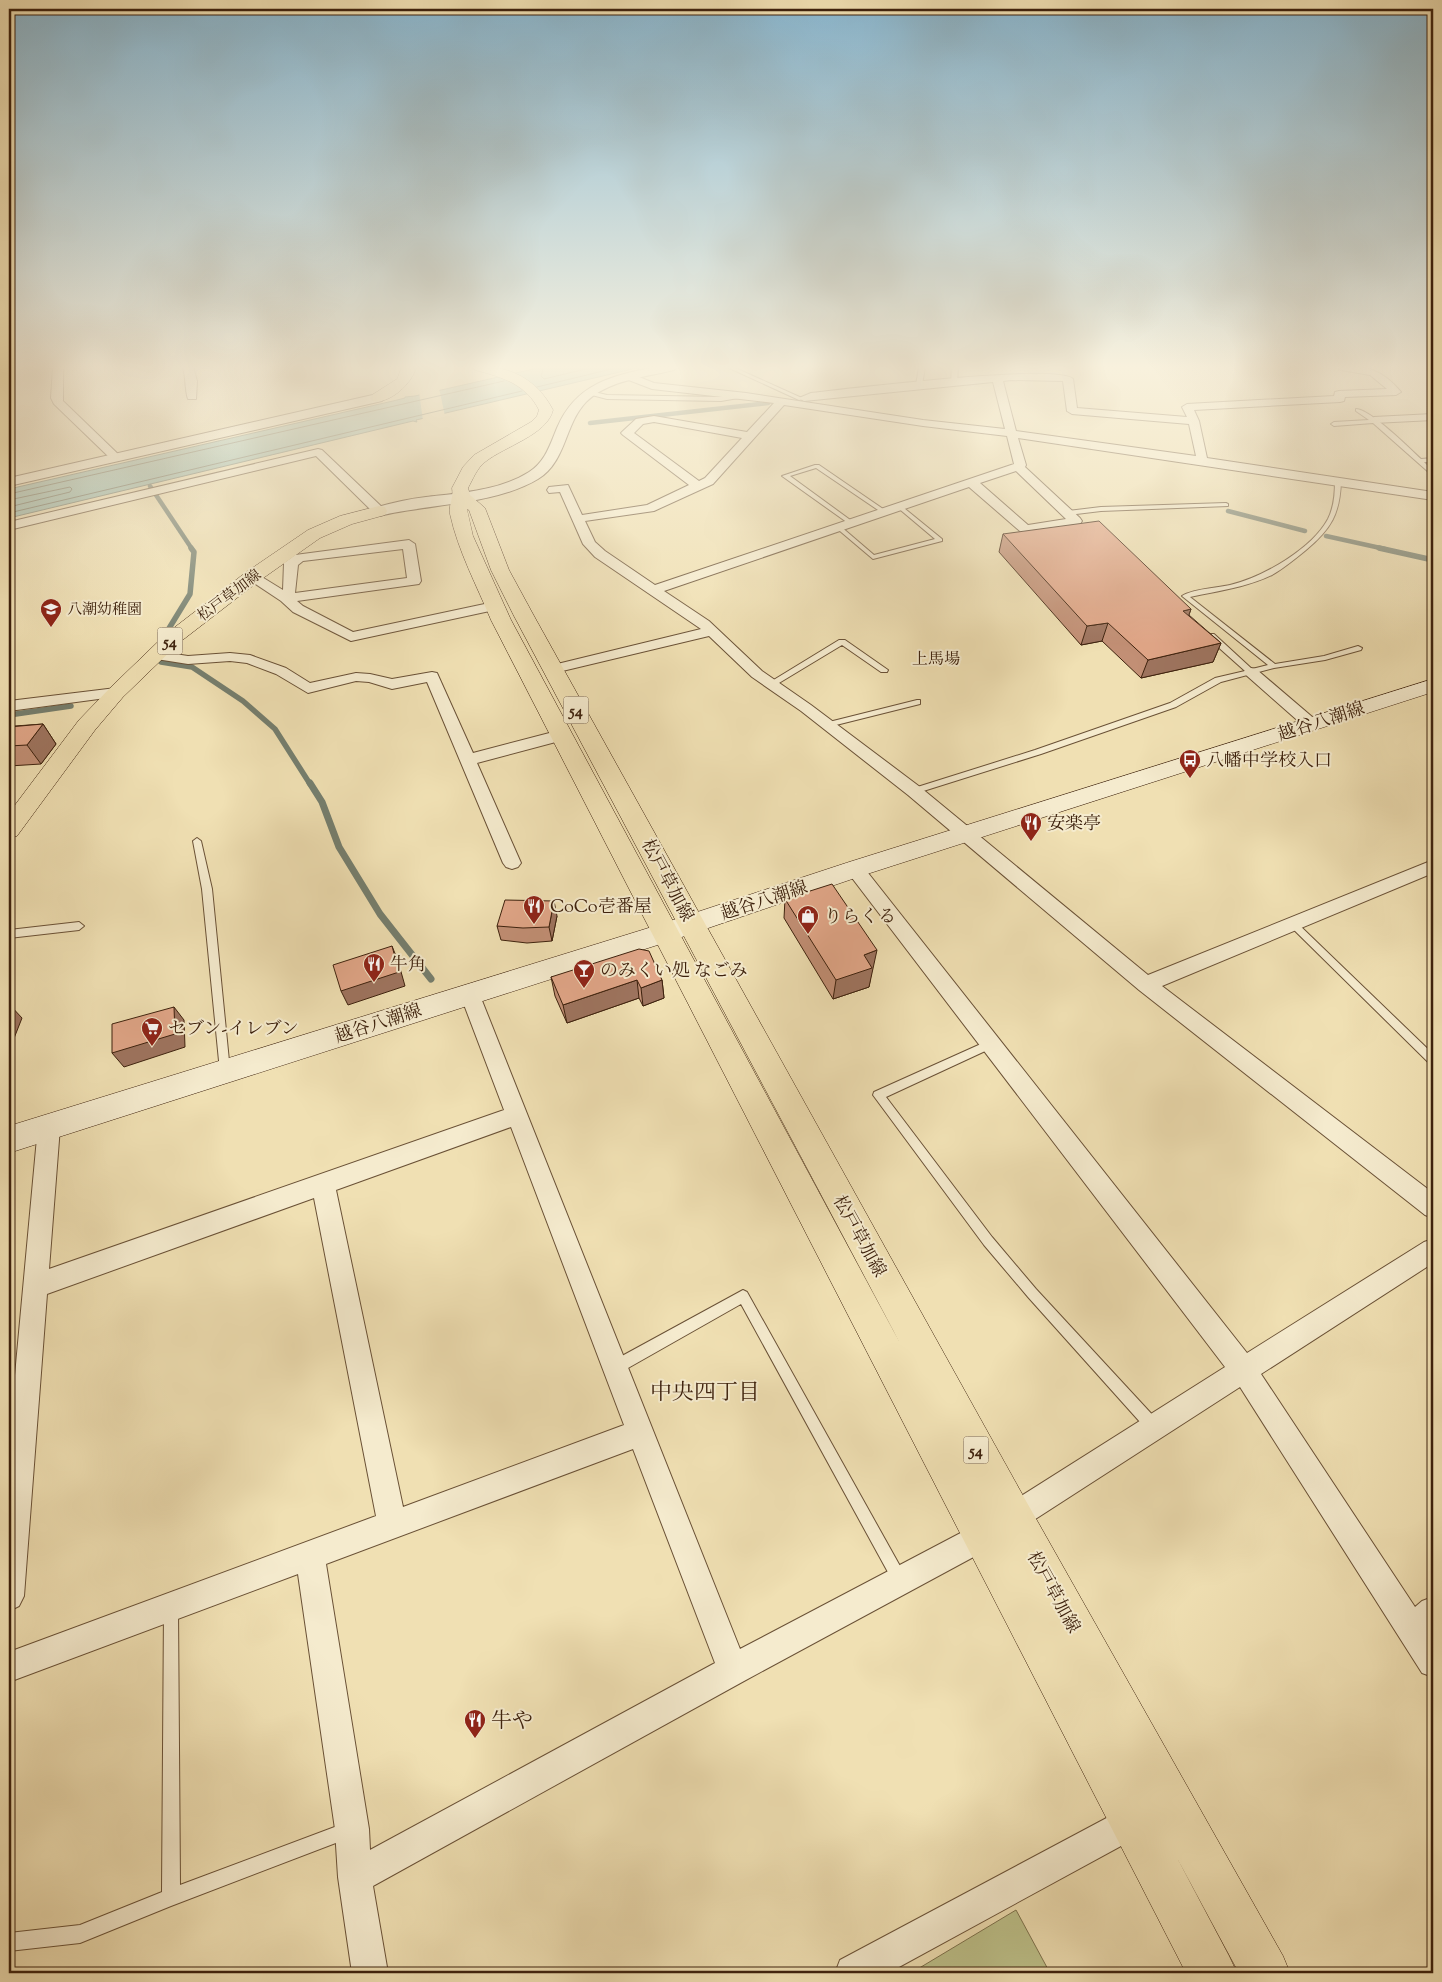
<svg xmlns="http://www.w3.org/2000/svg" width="1442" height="1982" font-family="'Sorts Mill Goudy','Noto Serif JP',serif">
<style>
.green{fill:#bdc18a;stroke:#7d714c}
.water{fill:#9abdb0;stroke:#757f6f}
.pier{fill:#f0e0b3}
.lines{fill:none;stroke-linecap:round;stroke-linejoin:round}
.shore{stroke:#6c6f5e;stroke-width:1}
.stream-far2{stroke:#757f6f;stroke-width:4.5}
.stream-far1{stroke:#757f6f;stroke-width:5.5}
.stream{stroke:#757f6f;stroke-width:7}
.service-casing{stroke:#6a5136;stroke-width:2}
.minor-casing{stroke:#6a5136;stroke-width:2}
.tertiary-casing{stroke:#6a5136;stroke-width:2}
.secondary-casing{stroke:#3d210d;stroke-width:1}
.primary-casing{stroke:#3d210d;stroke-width:1}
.service{fill:#f5ebce;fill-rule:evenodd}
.minor{fill:#f5ebce;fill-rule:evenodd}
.tertiary{fill:#f5ebce;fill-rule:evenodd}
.secondary{fill:#f5ebce;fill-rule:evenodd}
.primary{fill:#f0e0b3;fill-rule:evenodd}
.wall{fill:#c28f75;stroke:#3d210d}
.shaded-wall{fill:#9e745f;stroke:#3d210d}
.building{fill:#e1a688;stroke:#3d210d}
.labels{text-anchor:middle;stroke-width:4;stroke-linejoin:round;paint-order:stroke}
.far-street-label{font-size:15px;fill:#3d210d;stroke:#f5ebce}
.far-poi-label{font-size:15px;fill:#3d210d;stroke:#f5ebce;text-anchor:start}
.shield{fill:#f5ebce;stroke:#745e47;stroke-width:1}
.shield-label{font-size:16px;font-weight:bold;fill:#3d210d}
.far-quarter-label{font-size:16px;fill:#3d210d;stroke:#f5ebce}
.street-label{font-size:18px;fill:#3d210d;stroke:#f5ebce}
.poi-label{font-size:18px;fill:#3d210d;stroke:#f5ebce;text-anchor:start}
.near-poi-label{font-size:21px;fill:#3d210d;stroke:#f5ebce;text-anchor:start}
.near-neighbourhood-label{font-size:22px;fill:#3d210d;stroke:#f5ebce}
</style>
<rect width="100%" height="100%" fill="#f0e0b3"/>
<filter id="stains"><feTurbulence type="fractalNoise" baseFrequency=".004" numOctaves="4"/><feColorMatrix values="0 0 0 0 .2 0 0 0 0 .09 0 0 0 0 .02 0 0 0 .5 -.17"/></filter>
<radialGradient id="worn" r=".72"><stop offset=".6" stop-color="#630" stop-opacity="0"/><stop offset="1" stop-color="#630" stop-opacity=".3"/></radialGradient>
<path class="green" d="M1016,1910L1050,1973H911Z"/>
<path class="water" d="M542,367H641L416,420L417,422L413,421L9,518V489L393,401L405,398V397L415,396Z"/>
<path class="pier" d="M439,388L445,416L423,421L419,392Z"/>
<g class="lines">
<path class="shore" d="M544,367L541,376L544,379L594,367
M537,387L620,367
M9,494L504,381
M9,500L70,487L72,489L70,492L9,507
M9,513L522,391"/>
<path class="stream-far2" d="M590,423L768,403
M150,486L192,549
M1228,511L1305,531
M1326,536L1385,549"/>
<path class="stream-far1" d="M1379,548L1433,560
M168,630L190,594L194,552L191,548
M161,662L192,667L243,701L275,729L310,784
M9,715L71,706"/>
<path class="stream" d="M310,783L322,802L339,847L380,914L431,979"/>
<g class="service-casing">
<path id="service" d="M727,367H733L804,399L799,400Z
M919,367H925L922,385L919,387L916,385Z
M952,367H958L957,383L954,385L951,383Z
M590,391L607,395L721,397L741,395L744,397L721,401L607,399L588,394V392Z
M1356,409C1370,409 1409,448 1421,459L1433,458V462H1424L1433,471V476L1373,423L1334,426L1331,424L1334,422L1369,420L1356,411Z
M815,465H819L886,511L881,512L816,468L790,476L853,522L848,523L782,476Z
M1338,479L1341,481C1340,514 1331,529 1306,550C1295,559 1284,568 1272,575C1247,587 1218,591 1190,597L1275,664L1324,656L1358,646L1362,648L1361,650L1325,660L1274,668L1221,682L1176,707L1041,754L917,793H911V789L1035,750L1170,703L1215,678L1245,671L1208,638V634H1214L1252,669L1268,665L1182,596C1192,589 1217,588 1230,585C1263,577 1312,549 1328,519C1334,507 1335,494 1335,481Z
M1226,503L1228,504V506L1101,511L1068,515L1065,513L1068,511L1101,507Z
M899,504L942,539V541L873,559L834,526L839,525L874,555L935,539L897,507L896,506Z
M839,640H845L888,670L887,672H881L842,645L774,686H771L767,684Z
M917,700H920V704L828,727L824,725L825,723Z
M197,838L201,841L212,889L230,1071L229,1074L225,1075L221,1074L220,1071L202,889L193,841Z
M1292,919L1295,921L1433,1054V1064L1429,1063L1289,925L1287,923Z
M79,922L84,926L79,930L9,938V930Z
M992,1039L996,1040L997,1043L996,1046L886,1097L992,1237L1036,1289L1159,1422L1161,1427L1159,1432L1154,1434L1149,1432L1028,1297L984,1245L873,1095L874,1092Z
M743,1290L747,1292L905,1575L907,1580L905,1585L900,1587L895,1585L741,1304L621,1372L616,1374L611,1372L609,1367L611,1362Z
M171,1602L176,1604L178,1609L180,1885L348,1822L354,1824L356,1830L354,1836L171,1906L80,1943L9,1951V1933L80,1925L162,1892L164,1609L166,1604Z"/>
</g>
<g class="minor-casing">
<path id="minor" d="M53,367H63V401L119,455L121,457L119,459H111L54,404L51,398Z
M183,367H193L197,381L196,399H188C185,391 186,378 183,367Z
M1336,367C1365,365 1382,369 1401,392L1396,395L1345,397L1344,401L1340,402L1194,410L1199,421L1207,458L1433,492V500L1018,438L1026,465L1025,467L1080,518L1082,521L1080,524L1025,533L1021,532L969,487L664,591L709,621L762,671L811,705L920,787L1148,975L1433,860V873L1162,986L1433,1193V1218L1425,1215L1139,990L908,795L801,711L752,677L709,636L554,673L549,672L547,669L549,666L701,629L595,557L583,544L560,492L549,493L547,490L549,487L568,485L582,515L647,505L689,485L623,435L621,433L623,431L636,419L654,416L747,432L774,403L652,389L626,379V375H634L654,383L746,393L923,420L1005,429L993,382L804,401L799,398L811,393C847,389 1056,363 1073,379L1077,408L1187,417L1182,407L1187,404L1334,396L1335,392L1339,391L1387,389L1370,375L1341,370ZM1011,380L1063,381L1067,411L1072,414L1189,424L1196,456L1016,431L1003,381ZM784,405L923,426L1007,436L1014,464L655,585L605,551L595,542L585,521L654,511L713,484ZM654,422L742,438L705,478L699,481L634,433L643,424ZM1016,471L1066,519L1028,525L980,483Z
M1433,414V420L1374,423L1369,420L1374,417Z
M318,449L322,450L383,508L385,511L383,514H375L316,456L9,530V522Z
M409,540L415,544L421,581L419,584L297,601L303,606L353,632L494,602L501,606L499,609L351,641L293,612L281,601L245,577L247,574H257L283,590L284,563L295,555ZM403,549L407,578L295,593L298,565L303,561Z
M155,651L188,656L230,653L250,655L286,668L310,683L356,673L370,674L392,679L432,672L437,673L473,753L561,730L567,731L569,735L567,739L477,763L521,863L518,867L512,869L506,867L503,863L427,682L392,689L369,682L356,681L308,693L276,674L247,663L230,661L188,664L150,658L148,655L150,652Z
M1251,668L1256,669L1317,721L1319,724L1317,727H1305L1246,675L1244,672L1246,669Z
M116,688L121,690L124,693L121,696L9,711V701Z
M855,863L861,864L1247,1353L1424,1242L1433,1239V1263L1261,1374L1415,1607L1422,1601L1433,1597V1631L1432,1632L1433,1635V1677L1422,1673L1240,1387L992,1547L744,1681L373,1886L388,1973H352L338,1877L335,1829L298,1574L9,1682V1652L376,1516L314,1198L47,1294L24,1596L19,1606L9,1611V1440L38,1127L41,1120L49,1117L57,1120L60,1127L49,1269L504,1110L460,994L463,988L470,986L477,988L740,1649L972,1527L1225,1367L849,874L846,869L849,864ZM511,1127L624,1425L403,1507L336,1190ZM633,1449L715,1663L370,1850L369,1829L326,1564Z
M1131,1805L1143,1810L1148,1822L1143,1834L888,1973H835L840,1960Z"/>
</g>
<g class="tertiary-casing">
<path id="tertiary" d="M655,367H676L674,370C646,377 608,380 586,402C564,425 567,461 538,479C495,505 428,504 379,516L374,514L371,511L374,508C391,503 408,499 426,497C460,493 499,491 529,472C545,462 550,445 557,428C576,383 612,376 655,367Z
M377,394L382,395L384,398L382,401L9,486V478Z"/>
</g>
<g class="secondary-casing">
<path id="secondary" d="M1433,679V692L864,875L673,940L9,1153V1126L655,926L846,863Z"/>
</g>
<g class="primary-casing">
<path id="primary" d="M402,367H416C413,383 389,405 372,401L370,398L372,395L397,379Z
M473,367C508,364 537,379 553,410C547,435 505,446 485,462C477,468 473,479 468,488L470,495L485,508L509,570L534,616L1026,1501L1283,1956L1290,1973H1239L1176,1856L1229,1956L1237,1973H1186L491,620C477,586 458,551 450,514C448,506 454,498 452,488L463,467L474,455L531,422L537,416L539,410C526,384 502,377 475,370ZM467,509L469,510L491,570L514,616L901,1345L511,620L473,536Z
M379,506L385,507L387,511L385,515L352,524L320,538L259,581L180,642L123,697L95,730L17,836L9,838V813L79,720L109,689L166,634L245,573L308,530L340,516Z"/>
</g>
<use href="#service" class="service"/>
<use href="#minor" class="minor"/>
<use href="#tertiary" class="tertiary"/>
<use href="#secondary" class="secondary"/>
<use href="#primary" class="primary"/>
</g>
<path class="wall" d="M1003,534L1191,609L1189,615L1221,643L1213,662L1141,678L1102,641L1081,645L999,552Z
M9,718L15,726L43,724L56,744L41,764L9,766Z
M785,899L873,969H872L869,987L833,999L784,918Z
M557,916L552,941L527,943L501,940L497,926Z
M551,977L662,980L664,998L643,1006L639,998L567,1023L555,996Z"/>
<path class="shaded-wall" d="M1191,609L1184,628L1183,611Z
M1108,623L1102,641L1081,645L1087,626Z
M1221,643L1213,662L1141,678L1148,660Z
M9,718L20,733L9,744Z
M43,724L56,744L41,764L27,745Z
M554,901L557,916L552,941L549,927Z
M392,946L398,961L405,986L348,1005L341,991Z
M877,950L869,987L833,999L836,980L864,955Z
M637,980L639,998L567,1023L563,1005Z
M662,980L664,998L643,1006L641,988Z
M9,1004L22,1018L9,1051Z
M174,1007L184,1020L185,1047L124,1067L112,1053Z"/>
<path class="building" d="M1099,521L1191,609L1183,611L1221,643L1148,660L1108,623L1087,626L1003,534Z
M43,724L27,745L9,746V727Z
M832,884L877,950L864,955L872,968L836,980L785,899Z
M505,900L554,901L549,927L523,928L497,926Z
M392,946L399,972L341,991L333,965Z
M639,949L649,951L662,980L641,988L637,980L563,1005L551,977Z
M174,1007L175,1034L112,1053V1024Z"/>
<linearGradient id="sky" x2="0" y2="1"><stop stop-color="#89b8d2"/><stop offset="0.57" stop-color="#f8f1dd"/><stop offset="1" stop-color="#f8f1dd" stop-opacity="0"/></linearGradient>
<rect width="1442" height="644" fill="url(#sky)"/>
<defs>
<g id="school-pin" transform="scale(1.125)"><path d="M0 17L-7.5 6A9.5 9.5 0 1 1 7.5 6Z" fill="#8f2418" stroke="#f5ebce"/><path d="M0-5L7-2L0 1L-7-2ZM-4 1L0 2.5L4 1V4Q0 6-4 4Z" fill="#fff"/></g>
<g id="bus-pin" transform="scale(1.125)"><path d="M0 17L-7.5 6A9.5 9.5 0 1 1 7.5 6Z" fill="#8f2418" stroke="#f5ebce"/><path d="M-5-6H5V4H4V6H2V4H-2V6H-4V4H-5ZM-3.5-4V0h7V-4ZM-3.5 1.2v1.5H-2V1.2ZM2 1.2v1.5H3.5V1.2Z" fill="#fff"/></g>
<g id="restaurant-pin" transform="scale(1.125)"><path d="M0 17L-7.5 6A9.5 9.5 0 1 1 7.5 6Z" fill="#8f2418" stroke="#f5ebce"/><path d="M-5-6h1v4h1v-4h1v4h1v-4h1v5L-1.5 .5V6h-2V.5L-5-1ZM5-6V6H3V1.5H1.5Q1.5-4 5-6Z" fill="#fff"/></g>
<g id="shop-pin" transform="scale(1.125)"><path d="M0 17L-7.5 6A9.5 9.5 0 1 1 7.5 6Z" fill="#8f2418" stroke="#f5ebce"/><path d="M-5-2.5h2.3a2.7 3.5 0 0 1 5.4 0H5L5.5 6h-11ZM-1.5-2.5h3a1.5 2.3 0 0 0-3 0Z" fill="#fff"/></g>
<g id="bar-pin" transform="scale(1.125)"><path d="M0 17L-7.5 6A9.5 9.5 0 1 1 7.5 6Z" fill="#8f2418" stroke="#f5ebce"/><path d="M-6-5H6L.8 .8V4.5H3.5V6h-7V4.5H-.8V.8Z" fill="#fff"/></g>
<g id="supermarket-pin" transform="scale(1.125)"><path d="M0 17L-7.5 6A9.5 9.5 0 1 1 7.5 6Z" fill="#8f2418" stroke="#f5ebce"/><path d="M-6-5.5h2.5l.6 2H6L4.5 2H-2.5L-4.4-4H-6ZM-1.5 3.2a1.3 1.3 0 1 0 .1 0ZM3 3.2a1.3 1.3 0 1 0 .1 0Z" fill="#fff"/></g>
</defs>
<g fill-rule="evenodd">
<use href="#school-pin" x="51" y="609"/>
<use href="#bus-pin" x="1190" y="760"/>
<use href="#restaurant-pin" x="1031" y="823"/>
<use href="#restaurant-pin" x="534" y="906"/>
<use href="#shop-pin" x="808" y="916"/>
<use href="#restaurant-pin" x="374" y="964"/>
<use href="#bar-pin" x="584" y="970"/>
<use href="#supermarket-pin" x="152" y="1028"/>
<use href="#restaurant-pin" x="475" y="1720"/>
</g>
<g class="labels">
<g class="far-street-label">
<text transform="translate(229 595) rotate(-37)" y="5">松戸草加線</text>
</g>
<g class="far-poi-label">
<text x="67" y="614">八潮幼稚園</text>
</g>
<g class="shield">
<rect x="157.5" y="627.5" width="25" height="27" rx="4"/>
<rect x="563.5" y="696.5" width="25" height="27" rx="4"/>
<rect x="963.5" y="1436.5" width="25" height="27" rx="4"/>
</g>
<g class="shield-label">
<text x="170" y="647">54</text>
<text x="576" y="716">54</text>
<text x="976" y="1456">54</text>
</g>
<g class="far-quarter-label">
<text x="936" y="664">上馬場</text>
</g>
<g class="street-label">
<text transform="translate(1321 721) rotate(-18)" y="6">越谷八潮線</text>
<text transform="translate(668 880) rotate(62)" y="6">松戸草加線</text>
<text transform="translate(764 900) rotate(-18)" y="6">越谷八潮線</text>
<text transform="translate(378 1023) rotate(-18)" y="6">越谷八潮線</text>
<text transform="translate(860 1236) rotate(61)" y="6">松戸草加線</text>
<text transform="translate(1054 1592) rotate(61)" y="6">松戸草加線</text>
</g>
<g class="poi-label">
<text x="1206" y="766">八幡中学校入口</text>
<text x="1047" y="829">安楽亭</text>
<text x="550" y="912">CoCo壱番屋</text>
<text x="824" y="922">りらくる</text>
<text x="390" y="970">牛角</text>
<text x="600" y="976">のみくい処 なごみ</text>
<text x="168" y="1034">セブン-イレブン</text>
</g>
<g class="near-poi-label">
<text x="491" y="1727">牛や</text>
</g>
<g class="near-neighbourhood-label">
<text x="705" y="1399">中央四丁目</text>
</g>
</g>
<rect width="1442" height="1982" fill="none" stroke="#f0e0b3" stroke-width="30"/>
<rect x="10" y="10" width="1422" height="1962" fill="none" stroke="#3d210d" stroke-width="2.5"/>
<rect x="15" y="15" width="1412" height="1952" fill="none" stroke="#3d210d"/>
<rect width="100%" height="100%" filter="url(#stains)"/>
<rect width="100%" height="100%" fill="url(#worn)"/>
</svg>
